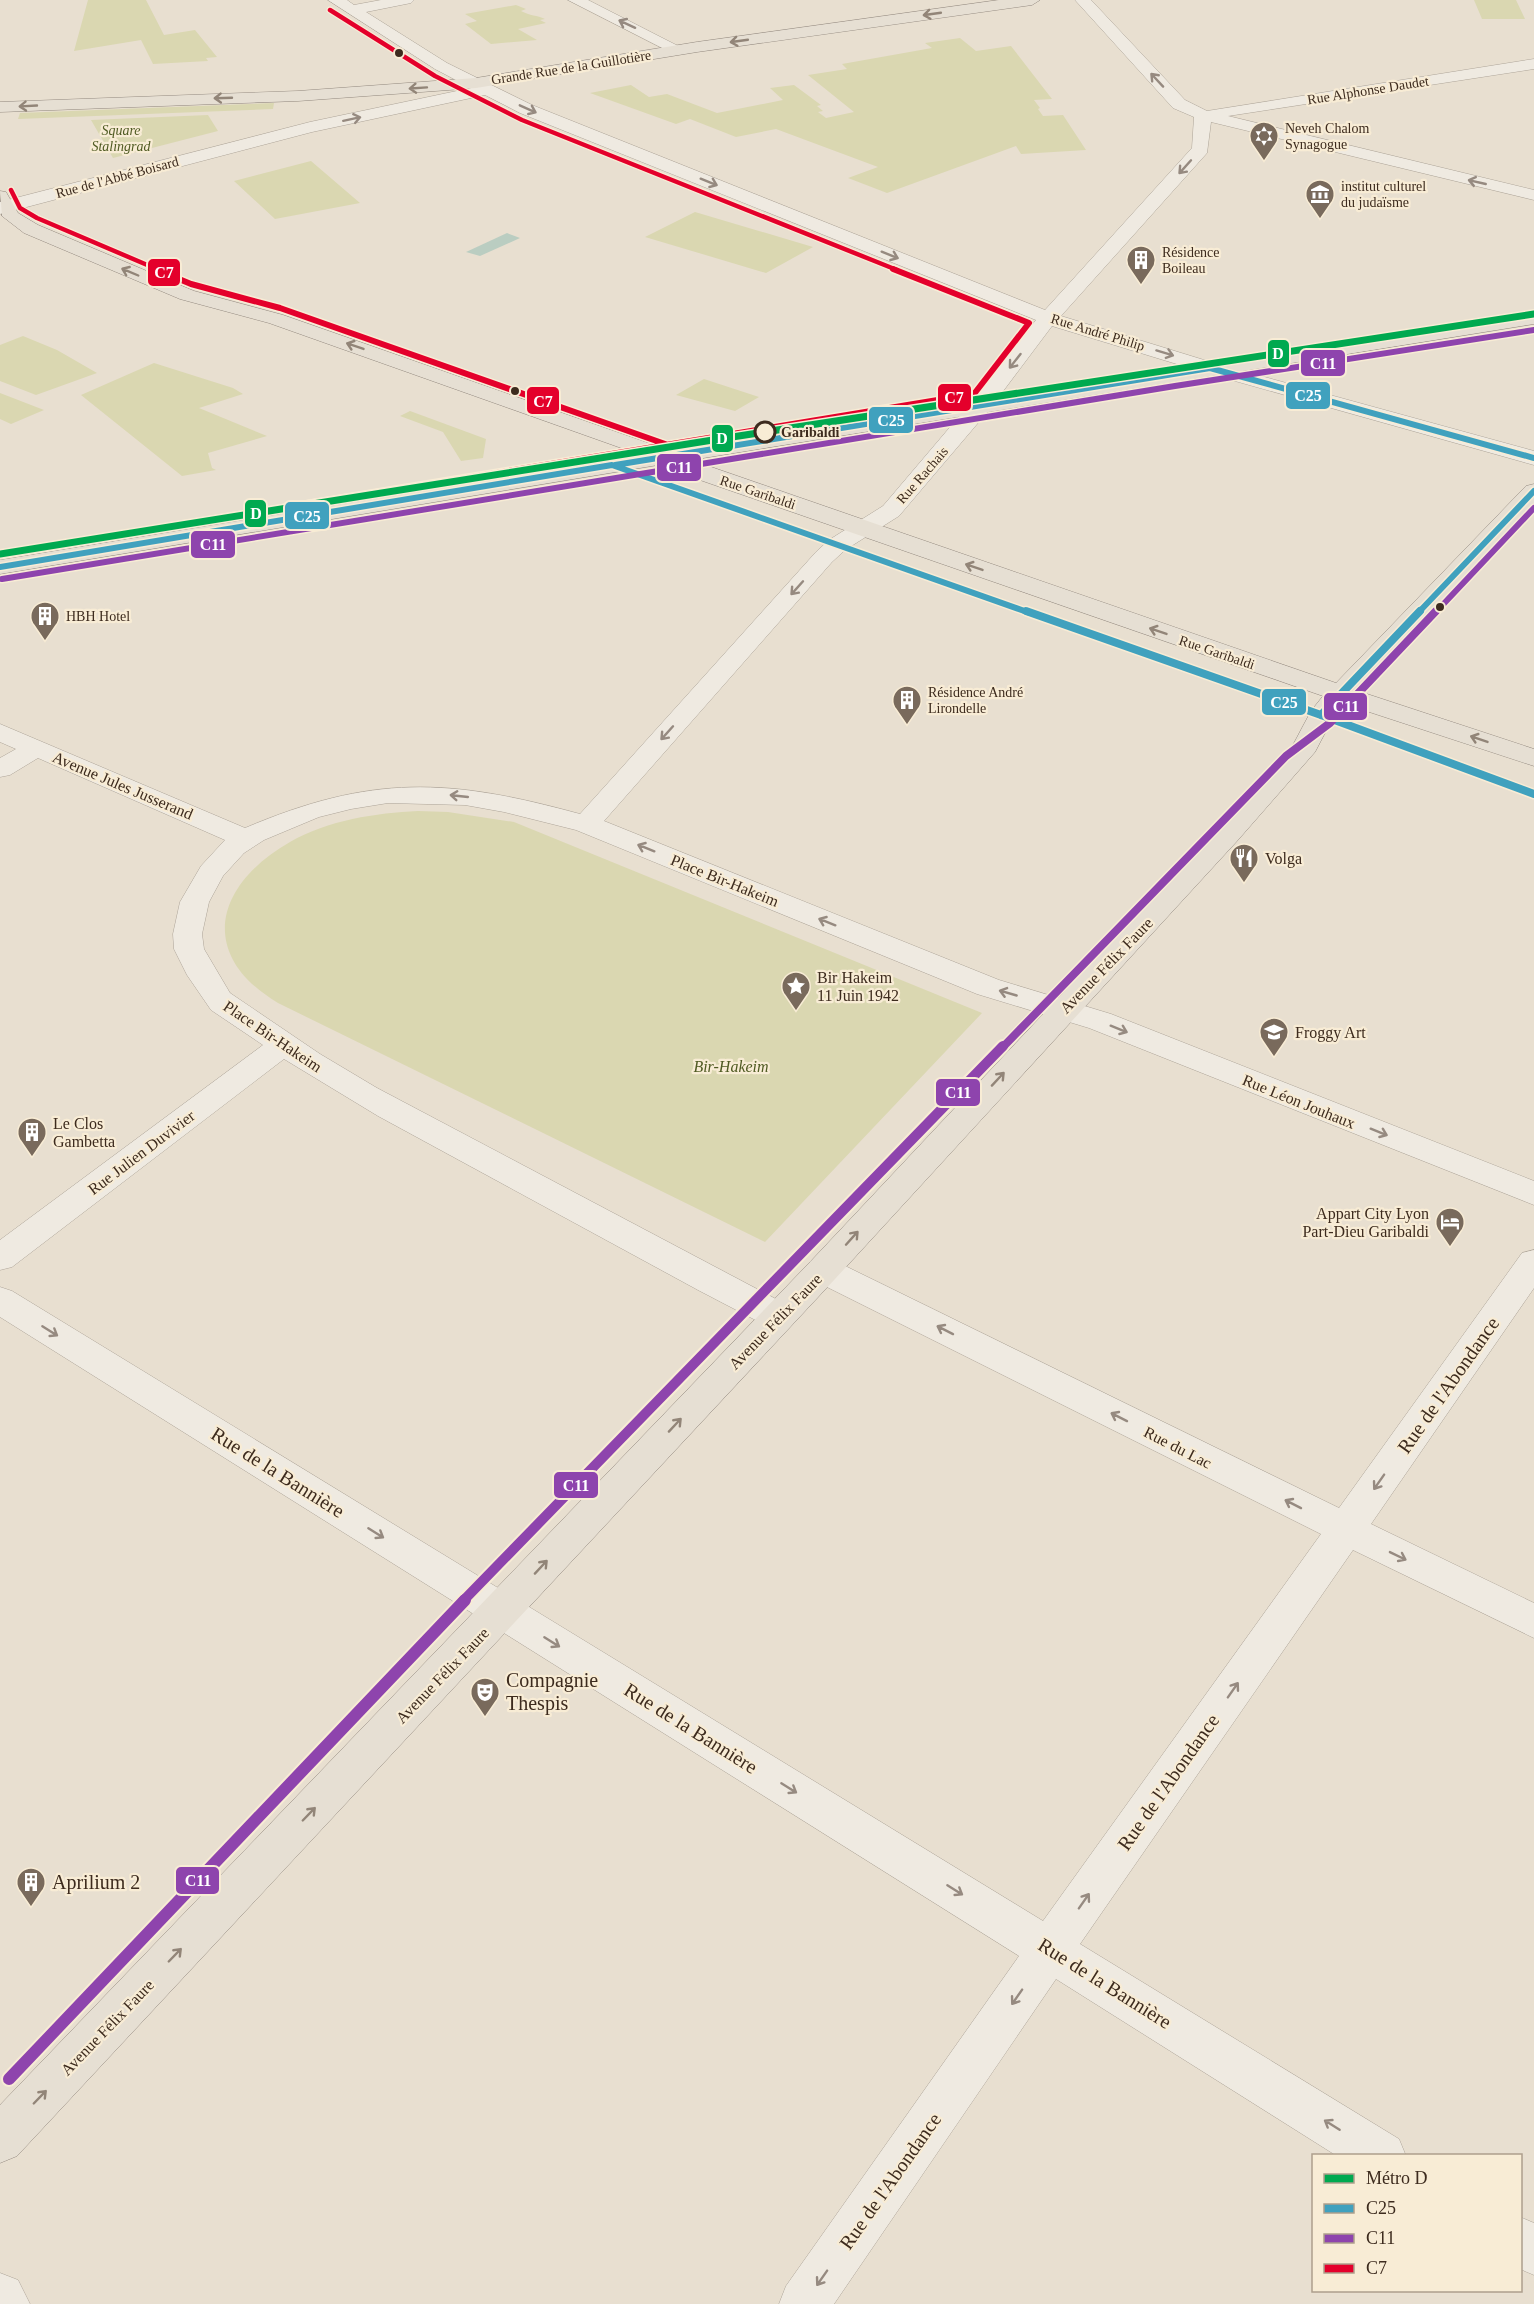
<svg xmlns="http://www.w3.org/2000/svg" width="1534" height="2304" font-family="Georgia,serif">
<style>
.green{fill:#dad7b1}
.water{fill:#bacdc1}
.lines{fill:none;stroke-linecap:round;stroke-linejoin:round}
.minor-casing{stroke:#ada498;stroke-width:1}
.major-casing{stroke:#93897f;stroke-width:1}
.minor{fill:#efeae1;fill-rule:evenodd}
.major{fill:#e6dfd3;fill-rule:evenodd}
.bus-1-far1-casing{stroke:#f8ecd5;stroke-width:9}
.bus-1-casing{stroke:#f8ecd5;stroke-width:11}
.bus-2-far3-casing{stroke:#f8ecd5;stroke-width:9}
.bus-2-far2-casing{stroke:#f8ecd5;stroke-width:11}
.bus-2-far1-casing{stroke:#f8ecd5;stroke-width:14}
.bus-2-casing{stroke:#f8ecd5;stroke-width:16}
.bus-3-far1-casing{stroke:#f8ecd5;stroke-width:7}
.bus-3-casing{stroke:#f8ecd5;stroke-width:9}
.bus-1-far1{stroke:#40a1be;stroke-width:6}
.bus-1{stroke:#40a1be;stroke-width:8}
.bus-2-far3{stroke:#8e44ad;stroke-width:6}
.bus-2-far2{stroke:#8e44ad;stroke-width:8}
.bus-2-far1{stroke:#8e44ad;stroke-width:10}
.bus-2{stroke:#8e44ad;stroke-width:12}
.bus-3-far1{stroke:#e4002b;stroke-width:4.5}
.bus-3{stroke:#e4002b;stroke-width:6}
.metro-1-casing{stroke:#f8ecd5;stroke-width:10}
.metro-1{stroke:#00a950;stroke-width:7}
.oneway{stroke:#928578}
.oneway2{stroke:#968a80}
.bus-dot{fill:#3d2b1e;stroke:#f8ecd5;stroke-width:2}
.stop-dot{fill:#f8ecd5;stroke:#3d2b1e;stroke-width:3}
.labels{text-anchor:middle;stroke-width:4.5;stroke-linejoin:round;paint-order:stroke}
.far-street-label{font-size:14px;fill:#3d2b1e;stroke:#f8ecd5}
.far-poi-label{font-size:14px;fill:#3d2b1e;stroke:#f8ecd5;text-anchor:start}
.far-park-label{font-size:14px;font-style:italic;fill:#505b23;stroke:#f8ecd5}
.far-stop-label{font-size:14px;font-weight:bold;fill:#3d2b1e;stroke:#f8ecd5;text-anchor:start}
.street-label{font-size:16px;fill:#3d2b1e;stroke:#f8ecd5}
.poi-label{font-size:16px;fill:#3d2b1e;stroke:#f8ecd5;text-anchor:start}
.park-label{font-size:16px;font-style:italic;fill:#505b23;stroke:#f8ecd5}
.near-street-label{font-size:20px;fill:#3d2b1e;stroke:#f8ecd5}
.near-poi-label{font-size:20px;fill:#3d2b1e;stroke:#f8ecd5;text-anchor:start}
.line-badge{stroke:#f8ecd5;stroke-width:2}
.badge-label{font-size:16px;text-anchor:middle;font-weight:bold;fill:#fff}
</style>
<rect width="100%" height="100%" fill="#e8dfd0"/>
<path class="green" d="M88,0H146L164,35L195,30L217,57L206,58L208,61L153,64L141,40L74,51Z
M1474,0H1516L1525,19H1482Z
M516,5L526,9L521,11C530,16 537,15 545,19L540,20L546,23L518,29L537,40L491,44L465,24L477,21L465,14Z
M960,38L976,51L1011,46L1052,99L1034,100L1040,108L1038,109L1043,116L1063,115L1086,150L1021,154L1016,146L887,193L848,178L878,167L776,129L736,137L690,119L676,124L590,93L631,85L649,97L667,94L717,113L783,100L770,88L794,85L821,105L817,106L823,111L818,112L826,118L854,112L808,75L847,69L842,64L932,48L925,43Z
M274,103L273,109L18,119L20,113Z
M208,115L218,131L113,158L91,120Z
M311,161L360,203L275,219L234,181Z
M695,212L813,247L766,273L645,237Z
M23,336L57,350L97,373L36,395L0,381V345Z
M154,363L233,388L243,394L199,408L267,436L208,453L212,468L216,470L182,476L81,395Z
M704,379L759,397L735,411L676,395Z
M0,393L44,410L11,424L0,419Z
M410,411L486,439L483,458L461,461L443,432L400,416Z
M418,811L448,812L514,822L982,1013L765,1242L278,1003C196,954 216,884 290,842C328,820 376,813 418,811Z"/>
<path class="water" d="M507,233L520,238L480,256L466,252Z"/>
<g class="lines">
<g class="minor-casing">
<path id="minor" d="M328,0H347L354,5L381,0H414L411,3L366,12L447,63L532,105L1045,310L1192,148L1194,117L1173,108L1075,0H1091L1185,100L1207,111L1534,59V69L1228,116L1534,190V200L1211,122L1207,153L1061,316L1217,364L1534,451V465L1203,372L1052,326L989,410L899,516L845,550L832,562L604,821L999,980L1111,1014L1534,1181V1205L1089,1028L977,994L576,830L504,812L465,805L388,803L351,809L319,817L264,840L244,853L223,876L209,902L202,934L204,949L230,993L320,1054L377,1088L791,1307L796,1316L791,1325L778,1329L765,1325L698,1290L378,1116L284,1059L12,1267L0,1270V1240L263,1045L211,1010L187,975L174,949L173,934L180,902L201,866L225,840L38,758L10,775L0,777V758L16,749L0,742V724L245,828C372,774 449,778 580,814L816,552L829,540L883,506L973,400L1036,320L520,113L485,95L312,132L0,214V202L310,122L471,88L435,69Z
M568,0H588L686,50L684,53H672Z
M1534,1250V1288L1371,1524L1534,1603V1638L1353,1550L1080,1944L1399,2139L1406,2156H1337L1056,1979L834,2304H779L786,2286L1019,1956L0,1317V1287L12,1291L1043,1921L1321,1534L811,1279L806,1270L811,1261L823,1258L835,1261L1339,1508L1522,1253Z
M1520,2217L1534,2223V2275L1520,2269Z
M0,2273L18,2280L30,2304H0Z"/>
</g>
<g class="major-casing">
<path id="major" d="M999,0H1040L1032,5L697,52L476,88L298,101L0,112V102L298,91L476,78L697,42Z
M0,191L6,192L18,213L38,225L194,291L283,315L668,450L1534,312V324L691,460L1336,683L1526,486L1534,484V504L1358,691L1534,749V766L1345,704L1335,714L1315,752L1238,840L835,1279L17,2156L0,2163V2105L811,1261L1218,828L1294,743L1311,711L1323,696L700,480L664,464L0,574V560L641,455L269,323L180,299L24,233L2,216Z"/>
</g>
<use href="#minor" class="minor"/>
<use href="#major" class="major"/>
<g class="bus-1-far1-casing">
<path id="bus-1-far1" d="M615,465L1210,368L1534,458
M0,567L612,465L1030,613
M1418,613L1534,491"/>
</g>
<g class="bus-1-casing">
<path id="bus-1" d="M1026,611L1321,715L1534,794
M1321,715L1420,611"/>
</g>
<g class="bus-2-far3-casing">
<path id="bus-2-far3" d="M2,579L1175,386L1534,330
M1435,613L1534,508"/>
</g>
<g class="bus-2-far2-casing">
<path id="bus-2-far2" d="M1002,1048L1286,756L1330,723L1436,611"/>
</g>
<g class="bus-2-far1-casing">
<path id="bus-2-far1" d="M463,1601L1003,1046"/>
</g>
<g class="bus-2-casing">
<path id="bus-2" d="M9,2079L465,1600"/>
</g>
<g class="bus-3-far1-casing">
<path id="bus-3-far1" d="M330,10L435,76L522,120L897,270
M11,190L20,208L37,218L159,270"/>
</g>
<g class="bus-3-casing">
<path id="bus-3" d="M155,269L191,284L280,308L668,445
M0,555L974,394L1029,323L893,269"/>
</g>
<use href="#bus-1-far1" class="bus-1-far1"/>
<use href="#bus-1" class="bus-1"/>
<use href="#bus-2-far3" class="bus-2-far3"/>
<use href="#bus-2-far2" class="bus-2-far2"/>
<use href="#bus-2-far1" class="bus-2-far1"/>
<use href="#bus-2" class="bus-2"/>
<use href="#bus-3-far1" class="bus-3-far1"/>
<use href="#bus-3" class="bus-3"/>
<g class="metro-1-casing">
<path id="metro-1" d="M0,554L719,439L1534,314"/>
</g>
<use href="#metro-1" class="metro-1"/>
</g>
<defs><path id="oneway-shaft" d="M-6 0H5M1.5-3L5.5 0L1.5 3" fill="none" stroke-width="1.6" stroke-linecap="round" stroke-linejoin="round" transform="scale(1.5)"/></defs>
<g class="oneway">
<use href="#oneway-shaft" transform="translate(932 14) rotate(172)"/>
<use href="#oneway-shaft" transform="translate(739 41) rotate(172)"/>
<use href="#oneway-shaft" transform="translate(418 88) rotate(176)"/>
<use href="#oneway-shaft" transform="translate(223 98) rotate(178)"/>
<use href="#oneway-shaft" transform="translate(28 106) rotate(177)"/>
<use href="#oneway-shaft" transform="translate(130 272) rotate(-157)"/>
<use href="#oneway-shaft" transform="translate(355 346) rotate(-161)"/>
<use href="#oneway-shaft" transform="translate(974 567) rotate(-161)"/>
<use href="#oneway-shaft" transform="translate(1158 631) rotate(-161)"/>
<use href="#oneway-shaft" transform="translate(1479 739) rotate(-161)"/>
<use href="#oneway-shaft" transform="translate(998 1079) rotate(-47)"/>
<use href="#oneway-shaft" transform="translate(852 1238) rotate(-48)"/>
<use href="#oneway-shaft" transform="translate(675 1425) rotate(-47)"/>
<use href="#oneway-shaft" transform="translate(541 1567) rotate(-47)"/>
<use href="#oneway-shaft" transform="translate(309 1814) rotate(-46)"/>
<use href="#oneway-shaft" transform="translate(175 1955) rotate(-46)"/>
<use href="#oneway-shaft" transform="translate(40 2097) rotate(-46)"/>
</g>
<g class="oneway2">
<use href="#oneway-shaft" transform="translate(627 24) rotate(-155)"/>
<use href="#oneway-shaft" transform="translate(1157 80) rotate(-133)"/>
<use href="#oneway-shaft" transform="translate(528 109) rotate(24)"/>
<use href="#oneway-shaft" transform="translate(352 119) rotate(-12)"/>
<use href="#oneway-shaft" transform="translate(1185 167) rotate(132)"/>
<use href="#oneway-shaft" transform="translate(709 182) rotate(22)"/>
<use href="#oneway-shaft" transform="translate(1477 182) rotate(-167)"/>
<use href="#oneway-shaft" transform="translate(890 255) rotate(22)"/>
<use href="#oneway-shaft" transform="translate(1165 353) rotate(17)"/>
<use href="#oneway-shaft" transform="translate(1015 361) rotate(128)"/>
<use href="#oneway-shaft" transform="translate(797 588) rotate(132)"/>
<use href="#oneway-shaft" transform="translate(667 733) rotate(132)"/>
<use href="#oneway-shaft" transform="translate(459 796) rotate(-174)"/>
<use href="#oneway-shaft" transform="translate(646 848) rotate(-158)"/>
<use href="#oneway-shaft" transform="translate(827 922) rotate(-158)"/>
<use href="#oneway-shaft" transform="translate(1008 993) rotate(-164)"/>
<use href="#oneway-shaft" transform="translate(1119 1029) rotate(22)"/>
<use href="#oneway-shaft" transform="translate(1379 1132) rotate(22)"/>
<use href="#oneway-shaft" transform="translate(945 1330) rotate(-153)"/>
<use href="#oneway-shaft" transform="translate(50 1331) rotate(32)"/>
<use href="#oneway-shaft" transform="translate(1119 1417) rotate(-153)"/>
<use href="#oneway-shaft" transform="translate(1379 1482) rotate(125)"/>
<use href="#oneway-shaft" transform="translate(1293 1504) rotate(-153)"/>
<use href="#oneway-shaft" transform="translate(376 1533) rotate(32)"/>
<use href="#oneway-shaft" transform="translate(1398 1556) rotate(26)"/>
<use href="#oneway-shaft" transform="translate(552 1642) rotate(32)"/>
<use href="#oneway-shaft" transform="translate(1233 1690) rotate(-55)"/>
<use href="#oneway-shaft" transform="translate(789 1788) rotate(32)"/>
<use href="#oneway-shaft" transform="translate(955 1890) rotate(32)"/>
<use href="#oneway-shaft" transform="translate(1084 1901) rotate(-55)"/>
<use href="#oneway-shaft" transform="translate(1017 1997) rotate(125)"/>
<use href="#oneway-shaft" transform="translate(1332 2125) rotate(-148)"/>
<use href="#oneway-shaft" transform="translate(822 2278) rotate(125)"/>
</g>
<defs>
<g id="synagogue-pin" transform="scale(1.5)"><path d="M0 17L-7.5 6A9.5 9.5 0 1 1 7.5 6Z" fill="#796a5c" stroke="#f8ecd5"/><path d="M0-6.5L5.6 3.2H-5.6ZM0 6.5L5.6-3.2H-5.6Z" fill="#fff"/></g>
<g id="museum-pin" transform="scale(1.5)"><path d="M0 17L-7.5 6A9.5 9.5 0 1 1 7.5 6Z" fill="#796a5c" stroke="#f8ecd5"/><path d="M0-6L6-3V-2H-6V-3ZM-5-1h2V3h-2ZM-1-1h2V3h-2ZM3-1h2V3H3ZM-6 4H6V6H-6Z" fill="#fff"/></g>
<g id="building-pin" transform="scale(1.5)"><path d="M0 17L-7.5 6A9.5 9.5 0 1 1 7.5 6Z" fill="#796a5c" stroke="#f8ecd5"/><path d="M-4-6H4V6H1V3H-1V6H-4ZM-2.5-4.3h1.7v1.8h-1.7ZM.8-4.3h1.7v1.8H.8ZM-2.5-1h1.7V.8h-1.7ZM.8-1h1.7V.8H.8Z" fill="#fff"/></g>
<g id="restaurant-pin" transform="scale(1.5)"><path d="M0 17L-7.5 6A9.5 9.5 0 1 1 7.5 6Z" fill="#796a5c" stroke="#f8ecd5"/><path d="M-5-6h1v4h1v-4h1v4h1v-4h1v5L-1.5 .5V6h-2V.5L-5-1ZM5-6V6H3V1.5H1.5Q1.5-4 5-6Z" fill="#fff"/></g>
<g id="sight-pin" transform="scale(1.5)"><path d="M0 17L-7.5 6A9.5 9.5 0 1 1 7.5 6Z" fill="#796a5c" stroke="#f8ecd5"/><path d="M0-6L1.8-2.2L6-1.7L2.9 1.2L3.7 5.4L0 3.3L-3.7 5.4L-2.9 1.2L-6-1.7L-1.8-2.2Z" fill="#fff"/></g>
<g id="school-pin" transform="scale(1.5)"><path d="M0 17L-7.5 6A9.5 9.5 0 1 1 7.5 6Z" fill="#796a5c" stroke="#f8ecd5"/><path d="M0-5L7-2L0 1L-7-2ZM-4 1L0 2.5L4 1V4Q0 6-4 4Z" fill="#fff"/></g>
<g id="hotel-pin" transform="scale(1.5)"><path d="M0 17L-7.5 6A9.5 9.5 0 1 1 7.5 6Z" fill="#796a5c" stroke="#f8ecd5"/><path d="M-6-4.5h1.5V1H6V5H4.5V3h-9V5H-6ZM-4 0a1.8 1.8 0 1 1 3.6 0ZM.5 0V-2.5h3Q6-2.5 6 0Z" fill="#fff"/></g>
<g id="theatre-pin" transform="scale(1.5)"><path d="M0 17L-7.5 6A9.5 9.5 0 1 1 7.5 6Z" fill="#796a5c" stroke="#f8ecd5"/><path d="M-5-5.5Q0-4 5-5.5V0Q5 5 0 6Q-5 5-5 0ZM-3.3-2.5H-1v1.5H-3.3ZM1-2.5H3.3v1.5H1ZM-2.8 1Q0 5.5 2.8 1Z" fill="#fff"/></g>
</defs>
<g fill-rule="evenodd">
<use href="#synagogue-pin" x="1264" y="136"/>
<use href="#museum-pin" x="1320" y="194"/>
<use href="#building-pin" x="1141" y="260"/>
<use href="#building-pin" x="45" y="616"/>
<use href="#building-pin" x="907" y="700"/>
<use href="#restaurant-pin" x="1244" y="858"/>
<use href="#sight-pin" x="796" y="986"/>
<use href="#school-pin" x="1274" y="1032"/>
<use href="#building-pin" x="32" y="1132"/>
<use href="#hotel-pin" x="1450" y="1222"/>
<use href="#theatre-pin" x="485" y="1692"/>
<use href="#building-pin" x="31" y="1882"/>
</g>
<g class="bus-dot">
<circle cx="399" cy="53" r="5"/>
<circle cx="515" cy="391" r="5"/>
<circle cx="1440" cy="607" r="5"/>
</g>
<circle class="stop-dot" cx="765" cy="432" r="10"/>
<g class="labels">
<g class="far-street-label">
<text transform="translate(571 67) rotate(-9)" y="5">Grande Rue de la Guillotière</text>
<text transform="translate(1368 90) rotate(-9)" y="5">Rue Alphonse Daudet</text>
<text transform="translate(117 177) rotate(-15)" y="5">Rue de l'Abbé Boisard</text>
<text transform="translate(1098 332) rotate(17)" y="5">Rue André Philip</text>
<text transform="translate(922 475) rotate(-49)" y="5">Rue Rachais</text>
<text transform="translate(758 492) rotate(19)" y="5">Rue Garibaldi</text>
<text transform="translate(1217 652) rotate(19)" y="5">Rue Garibaldi</text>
</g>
<g class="far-poi-label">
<text x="1285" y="133">Neveh Chalom<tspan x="1285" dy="16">Synagogue</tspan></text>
<text x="1341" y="191">institut culturel<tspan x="1341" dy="16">du judaïsme</tspan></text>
<text x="1162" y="257">Résidence<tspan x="1162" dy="16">Boileau</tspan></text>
<text x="66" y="621">HBH Hotel</text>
<text x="928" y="697">Résidence André<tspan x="928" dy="16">Lirondelle</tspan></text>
</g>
<g class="far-park-label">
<text x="121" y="135">Square<tspan x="121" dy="16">Stalingrad</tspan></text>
</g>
<g class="far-stop-label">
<text x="781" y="437">Garibaldi</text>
</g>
<g class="street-label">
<text transform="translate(123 785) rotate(23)" y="6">Avenue Jules Jusserand</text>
<text transform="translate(725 880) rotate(22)" y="6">Place Bir-Hakeim</text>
<text transform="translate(1106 965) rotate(-46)" y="6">Avenue Félix Faure</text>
<text transform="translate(273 1036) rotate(34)" y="6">Place Bir-Hakeim</text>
<text transform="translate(1299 1101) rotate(22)" y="6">Rue Léon Jouhaux</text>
<text transform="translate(141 1152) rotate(-37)" y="6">Rue Julien Duvivier</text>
<text transform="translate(775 1321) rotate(-46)" y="6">Avenue Félix Faure</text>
<text transform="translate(1178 1447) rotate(27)" y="6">Rue du Lac</text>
<text transform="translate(442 1675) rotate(-46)" y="6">Avenue Félix Faure</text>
<text transform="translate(107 2027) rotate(-46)" y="6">Avenue Félix Faure</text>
</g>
<g class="poi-label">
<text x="1265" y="864">Volga</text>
<text x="817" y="983">Bir Hakeim<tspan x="817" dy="18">11 Juin 1942</tspan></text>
<text x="1295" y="1038">Froggy Art</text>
<text x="53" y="1129">Le Clos<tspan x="53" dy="18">Gambetta</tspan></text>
<text x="1429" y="1219" text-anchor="end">Appart City Lyon<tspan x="1429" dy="18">Part-Dieu Garibaldi</tspan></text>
</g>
<g class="park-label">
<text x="731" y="1072">Bir-Hakeim</text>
</g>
<g class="near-street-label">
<text transform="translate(1448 1385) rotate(-55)" y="7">Rue de l'Abondance</text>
<text transform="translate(278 1472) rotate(32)" y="7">Rue de la Bannière</text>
<text transform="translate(691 1728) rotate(32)" y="7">Rue de la Bannière</text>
<text transform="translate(1168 1782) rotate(-55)" y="7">Rue de l'Abondance</text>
<text transform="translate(1105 1983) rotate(32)" y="7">Rue de la Bannière</text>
<text transform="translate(890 2181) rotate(-55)" y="7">Rue de l'Abondance</text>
</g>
<g class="near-poi-label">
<text x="506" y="1687">Compagnie<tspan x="506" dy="23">Thespis</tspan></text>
<text x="52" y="1889">Aprilium 2</text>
</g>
</g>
<g class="line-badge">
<rect x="147" y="258" width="34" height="29" rx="6" fill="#e4002b"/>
<rect x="1267" y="339" width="23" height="29" rx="6" fill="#00a950"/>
<rect x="1300" y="349" width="46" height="28" rx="6" fill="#8e44ad"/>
<rect x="1285" y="381" width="46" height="29" rx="6" fill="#40a1be"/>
<rect x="937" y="383" width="35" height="29" rx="6" fill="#e4002b"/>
<rect x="526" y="386" width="34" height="29" rx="6" fill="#e4002b"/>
<rect x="868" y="406" width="46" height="28" rx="6" fill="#40a1be"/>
<rect x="711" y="424" width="23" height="29" rx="6" fill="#00a950"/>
<rect x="656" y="453" width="46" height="29" rx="6" fill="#8e44ad"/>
<rect x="244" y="499" width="23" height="29" rx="6" fill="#00a950"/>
<rect x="284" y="501" width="46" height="29" rx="6" fill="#40a1be"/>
<rect x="190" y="530" width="46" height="29" rx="6" fill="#8e44ad"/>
<rect x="1261" y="688" width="46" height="28" rx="6" fill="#40a1be"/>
<rect x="1323" y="692" width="45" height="29" rx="6" fill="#8e44ad"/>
<rect x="935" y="1078" width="46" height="29" rx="6" fill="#8e44ad"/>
<rect x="553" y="1471" width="46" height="28" rx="6" fill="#8e44ad"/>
<rect x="175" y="1866" width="45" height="29" rx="6" fill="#8e44ad"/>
</g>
<g class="badge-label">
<text x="164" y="278">C7</text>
<text x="1278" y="359">D</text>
<text x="1323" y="369">C11</text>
<text x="1308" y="401">C25</text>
<text x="954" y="403">C7</text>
<text x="543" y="407">C7</text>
<text x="891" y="426">C25</text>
<text x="722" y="444">D</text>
<text x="679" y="473">C11</text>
<text x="256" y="519">D</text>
<text x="307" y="522">C25</text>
<text x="213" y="550">C11</text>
<text x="1284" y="708">C25</text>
<text x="1346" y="712">C11</text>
<text x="958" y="1098">C11</text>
<text x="576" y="1491">C11</text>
<text x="198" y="1886">C11</text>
</g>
<rect x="1312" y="2154" width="210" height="138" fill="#f8ecd5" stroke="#ad9f8c" stroke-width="1.5"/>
<rect x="1324" y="2174" width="30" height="9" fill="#00a950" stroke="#ad9f8c" stroke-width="1.5"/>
<text x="1366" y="2184" font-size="18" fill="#3d2b1e">Métro D</text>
<rect x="1324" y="2204" width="30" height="9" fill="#40a1be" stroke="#ad9f8c" stroke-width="1.5"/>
<text x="1366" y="2214" font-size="18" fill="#3d2b1e">C25</text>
<rect x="1324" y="2234" width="30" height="9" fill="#8e44ad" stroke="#ad9f8c" stroke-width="1.5"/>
<text x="1366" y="2244" font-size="18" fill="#3d2b1e">C11</text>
<rect x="1324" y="2264" width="30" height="9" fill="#e4002b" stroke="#ad9f8c" stroke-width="1.5"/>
<text x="1366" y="2274" font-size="18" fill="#3d2b1e">C7</text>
</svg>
